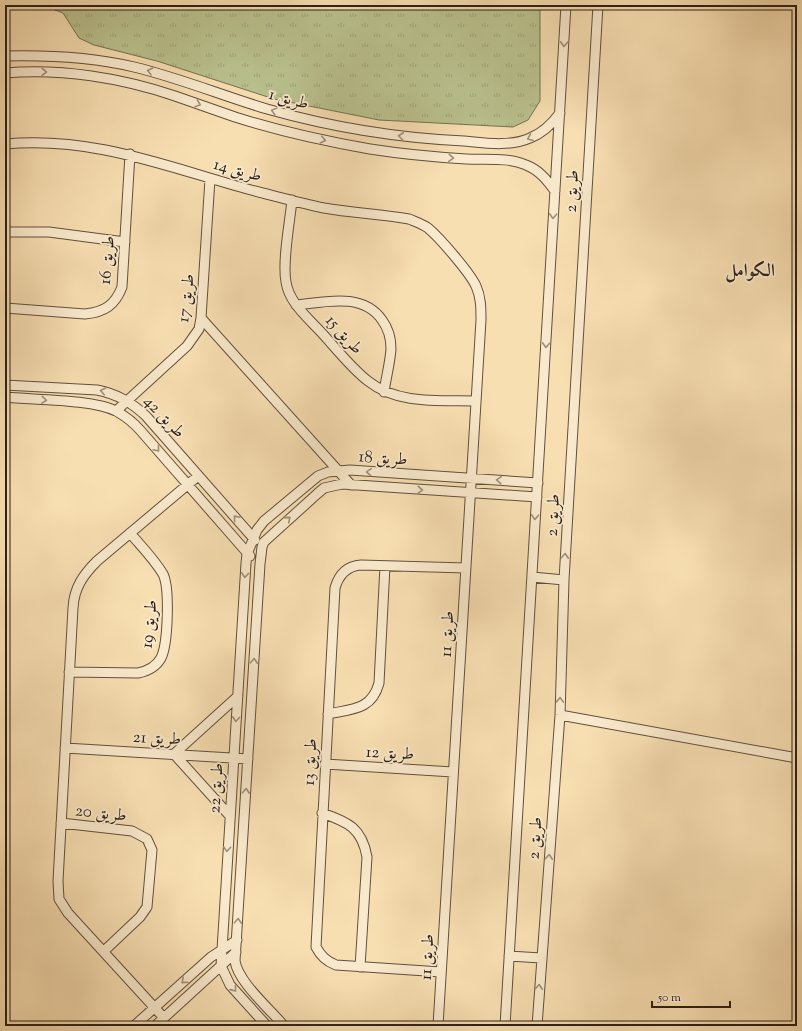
<svg xmlns="http://www.w3.org/2000/svg" width="802" height="1031" font-family="'Sorts Mill Goudy',Amiri,serif">
<style>
.park{fill:url(#park-tufts);stroke:#747153}
.lines{fill:none;stroke-linecap:round;stroke-linejoin:round}
.minor-casing{stroke:#60503e;stroke-width:11}
.minor{stroke:#faeacd;stroke-width:9}
.oneway{stroke:#9e8f7b}
.labels{text-anchor:middle;stroke-width:3.5;stroke-linejoin:round;paint-order:stroke}
.street-label{font-size:17px;fill:#2d2017;stroke:#faeacd}
.neighbourhood-label{font-size:18px;font-weight:bold;fill:#2d2017;stroke:#faeacd}
</style>
<defs>
<pattern id="park-tufts" width="24" height="20" patternUnits="userSpaceOnUse"><rect width="24" height="20" fill="#bac28f"/><path d="M3 7l-1-3M5 7V3M7 7l1-3M15 17l-1-3M17 17v-4M19 17l1-3" fill="none" stroke="#a0a67b"/></pattern>
</defs>
<rect width="100%" height="100%" fill="#f8dfb2"/>
<filter id="stains"><feTurbulence type="fractalNoise" baseFrequency=".005" numOctaves="4"/><feColorMatrix values="0 0 0 0 .2 0 0 0 0 .09 0 0 0 0 .02 0 0 0 .5 -.17"/></filter>
<radialGradient id="worn" r=".72"><stop offset=".6" stop-color="#630" stop-opacity="0"/><stop offset="1" stop-color="#630" stop-opacity=".3"/></radialGradient>
<path class="park" d="M42,5H540V101L528,120L513,127L379,120L274,99L157,61L94,45L79,38L63,13Z"/>
<g class="lines">
<g class="minor-casing">
<path id="minor" d="M5,56C48,55 92,57 134,67C180,78 223,96 267,109C331,127 398,138 464,141C485,143 510,147 530,138C543,133 552,124 560,113
M5,73C61,68 122,78 175,96C195,103 215,110 235,117C279,131 324,141 370,149C402,154 434,157 466,159C486,160 508,157 526,165C539,170 547,180 555,191
M5,144C94,136 167,167 251,190C275,196 300,203 324,208C352,213 381,214 409,219C416,222 422,224 428,228C440,238 470,273 476,286C481,297 481,308 481,320L438,1026
M292,200C290,221 282,262 286,282C289,302 306,316 320,331C335,347 350,367 368,381C398,405 440,400 476,401
M5,232H49L125,242
M296,305C325,302 363,292 382,320C388,328 391,339 391,349C390,363 386,378 384,392
M5,308L85,314C105,312 115,305 122,287L130,154
M201,318L351,485
M5,385L97,390C117,394 131,402 146,416L255,540
M5,397C34,400 92,399 116,411C125,416 133,422 140,430L250,556
M116,411L187,346L199,329L201,318L210,179
M532,577L564,580
M69,672L138,673C148,671 156,667 161,658C168,644 170,588 163,574C154,559 141,546 130,533
M328,714C352,709 372,710 379,683L385,566
M560,715L797,758
M65,748L248,759
M325,764L453,772
M322,813C348,822 362,828 367,857L360,967
M230,816L174,754L238,696
M61,823L132,831L147,839L152,850L147,907L140,917L104,951
M509,956L541,958
M441,972L336,965C326,961 321,956 316,947L335,588C339,574 347,566 361,565L466,568
M164,1018L68,913L59,899L58,881L73,608C74,588 83,575 97,561L198,476
M134,1026L211,957L237,940
M155,1026L236,952
M267,1026L230,985L221,966L246,563L247,554L257,530L264,521L318,476L328,472L350,470L538,483
M284,1026C270,1009 238,982 235,961L260,564L262,547L264,542L317,494L324,488L342,484L537,497
M505,1026L566,5
M537,1026L560,715L564,580L598,5"/>
</g>
<use href="#minor" class="minor"/>
</g>
<defs><path id="oneway-chevron" d="M-2-3.5L2.5 0L-2 3.5" fill="none" stroke-width="1.6" stroke-linecap="round" stroke-linejoin="round"/></defs>
<g class="oneway">
<use href="#oneway-chevron" transform="translate(564 44) rotate(93)"/>
<use href="#oneway-chevron" transform="translate(150 71) rotate(-166)"/>
<use href="#oneway-chevron" transform="translate(44 72) rotate(2)"/>
<use href="#oneway-chevron" transform="translate(198 104) rotate(19)"/>
<use href="#oneway-chevron" transform="translate(274 111) rotate(-165)"/>
<use href="#oneway-chevron" transform="translate(401 136) rotate(-173)"/>
<use href="#oneway-chevron" transform="translate(530 138) rotate(157)"/>
<use href="#oneway-chevron" transform="translate(323 140) rotate(12)"/>
<use href="#oneway-chevron" transform="translate(451 158) rotate(4)"/>
<use href="#oneway-chevron" transform="translate(553 216) rotate(93)"/>
<use href="#oneway-chevron" transform="translate(546 345) rotate(93)"/>
<use href="#oneway-chevron" transform="translate(103 391) rotate(-168)"/>
<use href="#oneway-chevron" transform="translate(44 400) rotate(5)"/>
<use href="#oneway-chevron" transform="translate(157 449) rotate(50)"/>
<use href="#oneway-chevron" transform="translate(369 472) rotate(-176)"/>
<use href="#oneway-chevron" transform="translate(499 480) rotate(-176)"/>
<use href="#oneway-chevron" transform="translate(420 490) rotate(4)"/>
<use href="#oneway-chevron" transform="translate(535 517) rotate(93)"/>
<use href="#oneway-chevron" transform="translate(236 518) rotate(-131)"/>
<use href="#oneway-chevron" transform="translate(288 519) rotate(-41)"/>
<use href="#oneway-chevron" transform="translate(565 556) rotate(-87)"/>
<use href="#oneway-chevron" transform="translate(245 575) rotate(94)"/>
<use href="#oneway-chevron" transform="translate(254 661) rotate(-87)"/>
<use href="#oneway-chevron" transform="translate(560 700) rotate(-88)"/>
<use href="#oneway-chevron" transform="translate(236 719) rotate(94)"/>
<use href="#oneway-chevron" transform="translate(246 791) rotate(-87)"/>
<use href="#oneway-chevron" transform="translate(227 849) rotate(94)"/>
<use href="#oneway-chevron" transform="translate(549 857) rotate(-86)"/>
<use href="#oneway-chevron" transform="translate(238 921) rotate(-87)"/>
<use href="#oneway-chevron" transform="translate(184 981) rotate(138)"/>
<use href="#oneway-chevron" transform="translate(539 987) rotate(-86)"/>
<use href="#oneway-chevron" transform="translate(234 989) rotate(51)"/>
</g>
<g class="labels">
<g class="street-label">
<text transform="translate(289 98) rotate(15)" y="6">طريق 1</text>
<text transform="translate(238 169) rotate(15)" y="6">طريق 14</text>
<text transform="translate(571 191) rotate(-87)" y="6">طريق 2</text>
<text transform="translate(106 260) rotate(-85)" y="6">طريق 16</text>
<text transform="translate(185 298) rotate(-83)" y="6">طريق 17</text>
<text transform="translate(345 334) rotate(48)" y="6">طريق 15</text>
<text transform="translate(165 416) rotate(46)" y="6">طريق 42</text>
<text transform="translate(383 457) rotate(4)" y="6">طريق 18</text>
<text transform="translate(552 515) rotate(-87)" y="6">طريق 2</text>
<text transform="translate(148 624) rotate(-84)" y="6">طريق 19</text>
<text transform="translate(446 634) rotate(-87)" y="6">طريق 11</text>
<text transform="translate(157 737) rotate(3)" y="6">طريق 21</text>
<text transform="translate(390 752) rotate(3)" y="6">طريق 12</text>
<text transform="translate(309 762) rotate(-87)" y="6">طريق 13</text>
<text transform="translate(215 788) rotate(-86)" y="6">طريق 22</text>
<text transform="translate(101 812) rotate(6)" y="6">طريق 20</text>
<text transform="translate(534 838) rotate(-86)" y="6">طريق 2</text>
<text transform="translate(426 957) rotate(-87)" y="6">طريق 11</text>
</g>
<g class="neighbourhood-label">
<text x="750" y="276">الكوامل</text>
</g>
</g>
<rect width="802" height="1031" fill="none" stroke="#f8dfb2" stroke-width="20"/>
<rect x="6" y="6" width="790" height="1019" fill="none" stroke="#2d2017" stroke-width="2"/>
<rect x="10" y="10" width="782" height="1011" fill="none" stroke="#2d2017"/>
<path d="M652 1001v6h78v-6" fill="none" stroke="#2d2017" stroke-width="2"/>
<text x="658" y="1001" font-size="12" fill="#2d2017" stroke="#faeacd" stroke-width="3" paint-order="stroke">50 m</text>
<rect width="100%" height="100%" filter="url(#stains)"/>
<rect width="100%" height="100%" fill="url(#worn)"/>
</svg>
